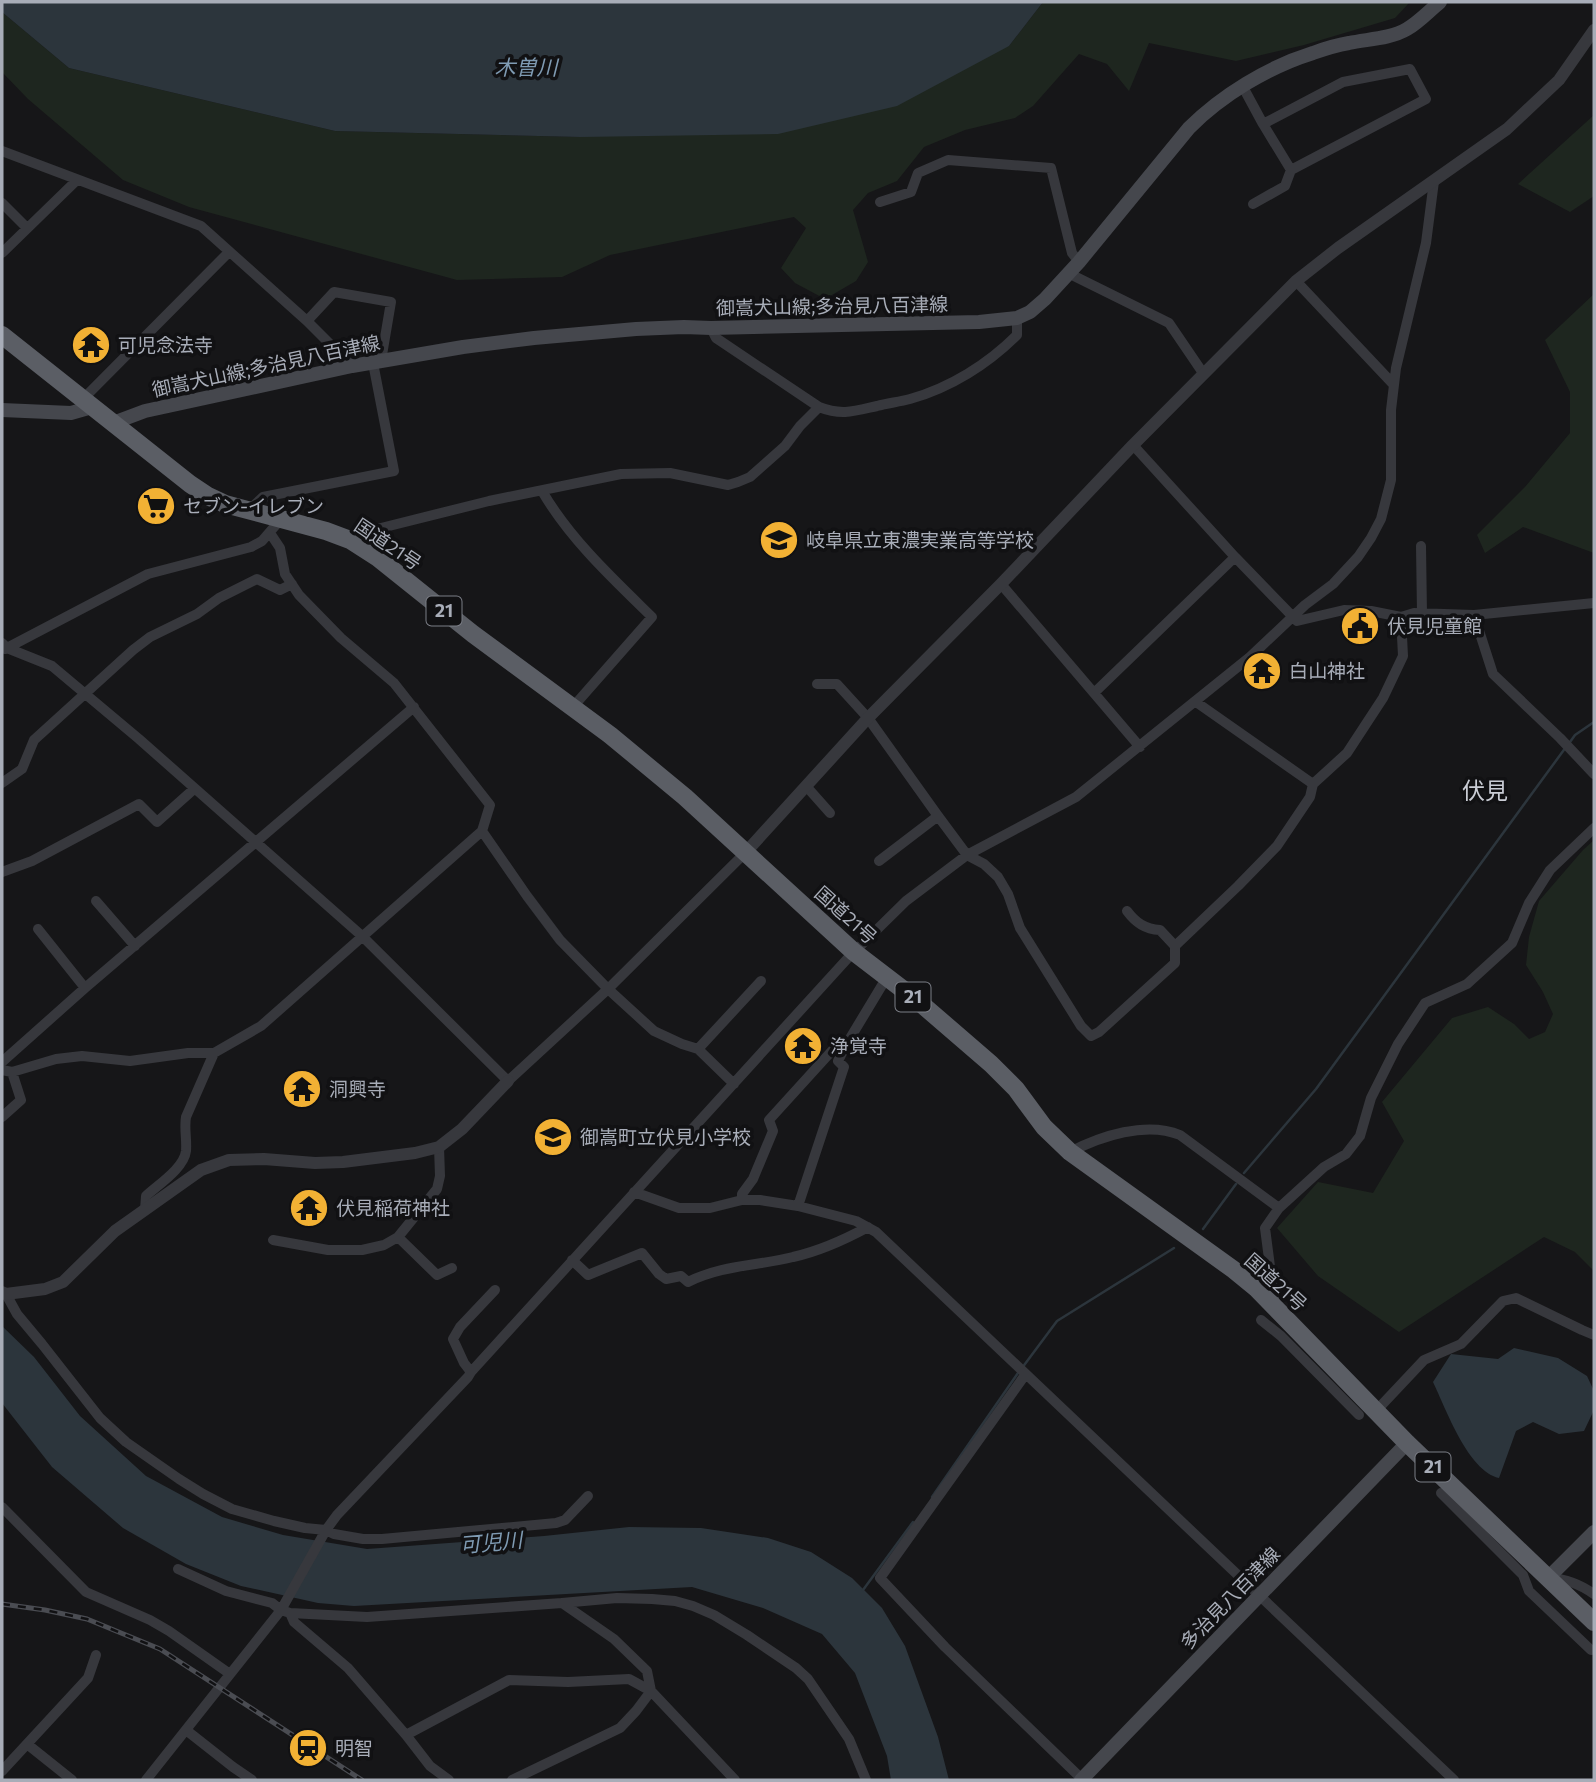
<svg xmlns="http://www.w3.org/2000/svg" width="1596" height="1782" font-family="Commissioner,'Noto Sans JP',sans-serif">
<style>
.green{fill:#1e261f}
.water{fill:#2c353c}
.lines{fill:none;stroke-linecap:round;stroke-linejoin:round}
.stream{stroke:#2c353c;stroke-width:2.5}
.minor{stroke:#37383d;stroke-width:10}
.tertiary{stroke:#37383d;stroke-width:12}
.secondary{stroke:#45474d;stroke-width:14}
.trunk{stroke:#5b5e65;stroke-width:18}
.rail-casing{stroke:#4a4c52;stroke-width:5}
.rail{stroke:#111113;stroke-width:2.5;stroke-dasharray:8;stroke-linecap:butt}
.labels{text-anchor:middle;stroke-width:7;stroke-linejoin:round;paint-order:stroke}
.shield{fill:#111113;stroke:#7b7e86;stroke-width:2}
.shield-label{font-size:18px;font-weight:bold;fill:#a8adb8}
.street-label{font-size:19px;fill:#a8adb8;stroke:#111113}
.poi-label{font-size:19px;fill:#a8adb8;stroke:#111113;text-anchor:start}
.water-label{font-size:21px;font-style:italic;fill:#7f9bb3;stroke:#111113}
.quarter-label{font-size:23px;fill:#c9ccd4;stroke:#111113}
</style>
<rect width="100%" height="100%" fill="#161618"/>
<path class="green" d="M1043,2H1410L1395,18L1304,45L1236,61L1149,43L1129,91L1107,64L1079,54L1033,106L1015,118L965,130L924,147L897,181L868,193L853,210L868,262L856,281L825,299L795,283L781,268L806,228L794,217L610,255L562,277L457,280L189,207L123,180L28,99L2,72V12L69,68L335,131L580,137L1009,46Z
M1594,115V196L1570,212L1518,184Z
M1594,294V553L1523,527L1485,553L1477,535L1525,487L1570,433V392L1545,340Z
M1594,840V1271L1575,1252L1544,1237L1399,1332L1318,1276L1277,1228L1318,1182L1373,1193L1404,1141L1382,1102L1452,1018L1488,1007L1514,1024L1529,1039L1545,1032L1553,1014L1543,992L1526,965L1529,937L1539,901L1583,850Z"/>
<path class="water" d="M2,2H1043L1009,46L897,106L778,134L580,137L335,131L69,68L2,12Z
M2,1326L34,1357L80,1416L146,1476L222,1517L283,1535L367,1549L544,1536L629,1527L701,1528L768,1538L811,1552L852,1578L882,1608L905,1646L938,1737L949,1780H891L887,1756L855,1673L822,1634L763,1608L692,1587L354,1606L318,1603L241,1586L186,1564L123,1528L52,1467L2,1403Z
M1514,1348L1558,1358L1587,1376L1594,1391V1410L1584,1431L1559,1434L1533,1422L1516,1431L1499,1478C1468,1471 1446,1409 1433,1382L1451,1354L1498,1359Z"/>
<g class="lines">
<path class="stream" d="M1570,742L1575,735L1594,722
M1244,1173L1316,1089L1566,747
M1203,1229L1236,1184
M1022,1368L1057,1321L1174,1248
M932,1497L1018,1373
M863,1590L913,1522"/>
<path class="minor" d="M1243,87L1263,124L1291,170L1285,186L1253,204
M1263,124L1343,82L1410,69L1426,99L1291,170
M2,151L201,226L307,321L352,366
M880,202L911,192L918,173L948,160L1051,168L1072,253L1079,262
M2,203L27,228
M2,253L77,180
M1068,273L1169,323L1203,373
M1296,281L1394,385
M307,321L334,292L391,302L381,361
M711,328L716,338L819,407
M82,400L229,252
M1133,445L1235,557L1297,621L1344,610L1371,611L1401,617L1414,613L1474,615L1594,603
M542,491C570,539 612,578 652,617L572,708
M248,511L263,497L394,471L373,363
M358,545L369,531L489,501L621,474L670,473L728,485L738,482L750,477L785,446L800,426L819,407C842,416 855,411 877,406C888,403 899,402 910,399C950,388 988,364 1017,335V318
M1421,546L1422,614
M1001,584L1140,747
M1474,615L1493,674L1560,738L1594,774
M2,643L7,648L52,666L139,739L362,936L508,1081L608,989L746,852
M5,649L148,574L251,547L262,541L281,519
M817,684H837L868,718L938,816L967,855L984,864L998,877L1008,894L1020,928L1081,1026L1091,1036L1099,1032L1175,963V946L1238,886L1277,846L1310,797L1313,784L1347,753L1383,698L1403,656L1401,617
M1094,693L1235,557
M1196,702L1313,784
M2,783L22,769L34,740L133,650L150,637L197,614L219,598L257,579L280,590L292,584
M806,786L830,813
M482,831L527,896L560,940L608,989L654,1031L682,1044L698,1049L734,1084
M879,861L938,816
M2,872L32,861L139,804L157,822L194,789
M96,901L135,946
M1127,911C1136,923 1145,929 1160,930L1175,946
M38,929L85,988
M698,1049L761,981
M2,1062L85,988L414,707
M2,1070L12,1072L56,1059L82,1056L130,1061L188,1053H214L261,1026L482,831L490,805L394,683L341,638L299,595L285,574L280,548L270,533
M2,1117L21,1100L12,1072
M1070,1152C1101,1136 1146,1121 1180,1135L1279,1208
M634,1192L679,1208H710L742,1200H760L798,1206L856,1221L876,1232L1454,1780
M742,1200V1194L753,1179L773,1131L769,1120L839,1043L846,1045
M798,1206L844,1067L838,1061L846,1045L887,977
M145,1210L146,1196C159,1184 184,1168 186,1151C187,1139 184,1128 186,1117L214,1053
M398,1237L437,1275L452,1268
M273,1240L328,1250H362L384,1245L398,1237L437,1189L440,1176L439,1147
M572,1260L588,1275L642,1253L659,1274L666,1279L681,1276L688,1282C722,1265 757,1266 793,1257C820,1251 844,1240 868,1227
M6,1294L17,1314L42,1344L100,1418L126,1442L179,1479L203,1494L232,1509L274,1521L305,1528L326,1530L334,1534L363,1539H382L556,1523L565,1520L588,1496
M1275,1305L1265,1228L1279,1208L1324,1167L1346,1154L1360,1136L1371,1098L1398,1044L1425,1003L1467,984L1512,943L1529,903L1550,870L1594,828
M1261,1320L1281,1336L1359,1415
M471,1372L464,1363L453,1339L460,1327L495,1290
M1025,1375L880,1578L945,1647L1082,1779
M1376,1411L1424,1360L1461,1344L1503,1301L1516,1298L1582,1330L1594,1335
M1441,1493L1523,1575L1529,1591L1591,1650
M2,1507L86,1592L150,1620L169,1631L230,1674
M178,1569L226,1591L272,1603L281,1610L290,1613L367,1617L562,1603L617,1598L652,1599L675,1601L693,1606L714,1615L747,1635L796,1668L808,1679L849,1739L866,1780
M1548,1578C1567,1579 1579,1584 1594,1594
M290,1613L294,1622L348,1668L406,1735L430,1766L449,1780
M186,1730L233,1767L252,1780
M406,1735L509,1680L568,1682L629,1679L651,1691L735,1780
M27,1744L72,1780
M2,1771L88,1678L96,1655
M146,1780L281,1610L326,1530L337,1515L468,1377L471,1372L848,958L906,901L967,855L1076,797L1250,657L1305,605L1333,584L1358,557L1371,538L1381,519L1391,480V410L1396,368L1426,243L1434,181
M512,1780L620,1728L636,1711L651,1691L647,1671L614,1639L562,1603"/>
<path class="tertiary" d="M746,852L868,718L1001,584L1133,445L1296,281L1338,248L1507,129L1559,80L1594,30
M2,1292L6,1294L45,1289L63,1282L115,1231L201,1170L229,1160L264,1159L315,1163L343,1162L415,1153L439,1147L462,1129L508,1081"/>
<path class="secondary" d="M2,410L71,413L92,407
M113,423L145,411L352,366L463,347L534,338L636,329L684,327L711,328L979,322L1017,318L1030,312L1045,299L1079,262L1189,128C1222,95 1268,67 1313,53C1324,49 1337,45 1349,43C1367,39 1390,39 1407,29C1419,22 1429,11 1440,2
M1548,1578L1594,1532
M1081,1780L1407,1443"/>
<path class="trunk" d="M2,335L190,484L208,496L225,504L326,531L350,540L378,558L473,634L610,735L685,797L854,952L918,1001L991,1064L1016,1089L1044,1127L1070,1152L1234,1270L1256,1288L1407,1443L1594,1622"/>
<g class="rail-casing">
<path id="rail" d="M2,1604L45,1610L87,1619L160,1649L362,1780"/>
</g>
<use href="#rail" class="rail"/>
</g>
<defs>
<g id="temple-disc" transform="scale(2.0125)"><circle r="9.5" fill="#f2b134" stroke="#111113"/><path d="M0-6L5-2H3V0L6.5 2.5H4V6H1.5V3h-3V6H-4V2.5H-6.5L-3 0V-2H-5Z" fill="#111"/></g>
<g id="supermarket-disc" transform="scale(2.0125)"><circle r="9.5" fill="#f2b134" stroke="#111113"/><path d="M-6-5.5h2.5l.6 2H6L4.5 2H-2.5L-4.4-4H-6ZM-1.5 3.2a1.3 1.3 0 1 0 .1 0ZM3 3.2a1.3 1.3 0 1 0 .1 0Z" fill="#111"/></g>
<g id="school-disc" transform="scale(2.0125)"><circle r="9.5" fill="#f2b134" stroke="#111113"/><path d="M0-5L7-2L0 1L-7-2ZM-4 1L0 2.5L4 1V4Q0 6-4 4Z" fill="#111"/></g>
<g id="civic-disc" transform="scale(2.0125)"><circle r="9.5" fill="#f2b134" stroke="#111113"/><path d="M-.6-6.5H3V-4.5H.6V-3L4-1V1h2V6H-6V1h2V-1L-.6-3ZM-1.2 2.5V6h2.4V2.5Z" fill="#111"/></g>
<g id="station-disc" transform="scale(2.0125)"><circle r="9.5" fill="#f2b134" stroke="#111113"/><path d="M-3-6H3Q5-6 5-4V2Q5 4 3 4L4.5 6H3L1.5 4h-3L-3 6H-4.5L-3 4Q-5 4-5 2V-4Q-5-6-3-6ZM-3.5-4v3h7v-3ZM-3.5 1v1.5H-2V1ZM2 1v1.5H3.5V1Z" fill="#111"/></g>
</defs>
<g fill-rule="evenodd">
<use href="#temple-disc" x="91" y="345"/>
<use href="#supermarket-disc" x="156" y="506"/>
<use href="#school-disc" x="779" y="540"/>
<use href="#civic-disc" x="1360" y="626"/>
<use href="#temple-disc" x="1262" y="671"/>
<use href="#temple-disc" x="803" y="1046"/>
<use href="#temple-disc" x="302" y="1089"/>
<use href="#school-disc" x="553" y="1137"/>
<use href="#temple-disc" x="309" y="1208"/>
<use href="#station-disc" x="308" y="1748"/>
</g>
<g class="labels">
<g class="shield">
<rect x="426.5" y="596.5" width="35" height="29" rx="5"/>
<rect x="895.5" y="982.5" width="35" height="29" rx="5"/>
<rect x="1415.5" y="1452.5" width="35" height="29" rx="5"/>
</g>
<g class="shield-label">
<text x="444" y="617">21</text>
<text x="913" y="1003">21</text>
<text x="1433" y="1473">21</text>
</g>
<g class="street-label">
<text transform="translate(832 306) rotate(-1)" y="7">御嵩犬山線;多治見八百津線</text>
<text transform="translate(266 366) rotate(-12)" y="7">御嵩犬山線;多治見八百津線</text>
<text transform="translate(388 544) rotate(34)" y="7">国道21号</text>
<text transform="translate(846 915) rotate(42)" y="7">国道21号</text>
<text transform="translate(1276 1282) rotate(42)" y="7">国道21号</text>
<text transform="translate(1230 1598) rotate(-46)" y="7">多治見八百津線</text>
</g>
<g class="poi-label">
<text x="118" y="352">可児念法寺</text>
<text x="183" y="513">セブン-イレブン</text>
<text x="806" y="547">岐阜県立東濃実業高等学校</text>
<text x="1387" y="633">伏見児童館</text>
<text x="1289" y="678">白山神社</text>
<text x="830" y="1053">浄覚寺</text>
<text x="329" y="1096">洞興寺</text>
<text x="580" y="1144">御嵩町立伏見小学校</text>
<text x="336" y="1215">伏見稲荷神社</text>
<text x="335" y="1755">明智</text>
</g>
<g class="water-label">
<text x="526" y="75">木曽川</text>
<text transform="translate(491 1543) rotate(-5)" y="7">可児川</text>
</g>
<g class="quarter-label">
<text x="1485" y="799">伏見</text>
</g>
</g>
<rect width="1596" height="1782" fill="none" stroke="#a8adb8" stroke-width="7"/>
</svg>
